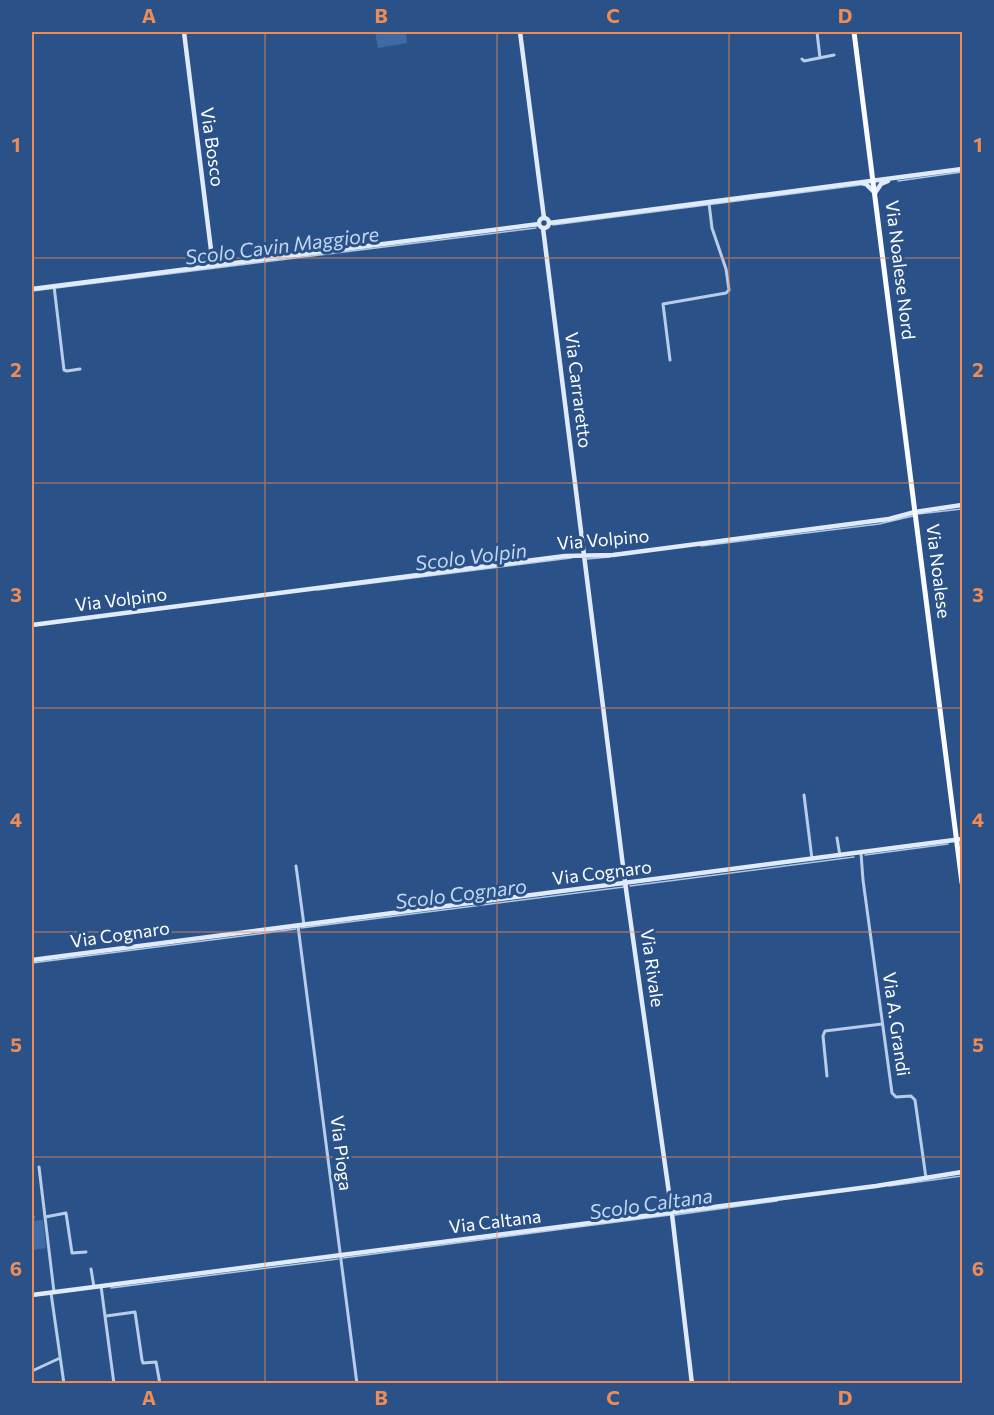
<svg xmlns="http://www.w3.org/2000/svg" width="994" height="1415" font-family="Commissioner,sans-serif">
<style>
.pitch{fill:#3e6ba5}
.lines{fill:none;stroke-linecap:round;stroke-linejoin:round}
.stream{stroke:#acc7e9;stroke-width:1.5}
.street{stroke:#b7cde9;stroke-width:3}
.secondary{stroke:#e1eaf8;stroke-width:4.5}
.primary{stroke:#f9fbfe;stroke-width:5}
.grid{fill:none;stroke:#ef8b55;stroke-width:1.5;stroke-opacity:0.55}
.labels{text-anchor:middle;stroke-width:6;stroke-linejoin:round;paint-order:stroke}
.street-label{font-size:18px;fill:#fff;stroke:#2a5289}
.water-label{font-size:20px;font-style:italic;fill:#c3d7f0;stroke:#2a5289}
.neatline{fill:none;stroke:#ef8b55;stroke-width:2}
.grid-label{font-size:20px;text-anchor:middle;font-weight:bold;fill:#ef8b55}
</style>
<rect width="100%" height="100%" fill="#2a5289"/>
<path class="pitch" d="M375,32H406L407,43L378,48Z
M43,1220L46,1248L34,1250L32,1221Z"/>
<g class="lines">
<path class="stream" d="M898,181L962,172
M553,225L860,185
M32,291L536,228
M918,514L962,509
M701,546L879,524L913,516
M587,559L610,557
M317,590L571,558
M960,843H962
M865,855L948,844
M630,886L854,857
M301,928L624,887
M32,963L296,929
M889,1186L962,1176
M675,1215L777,1201
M343,1258L670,1215
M111,1288L338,1259"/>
<path class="street" d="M817,32L820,58
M802,59L804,61L834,55
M54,286L64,370L67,371L80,369
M670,360L663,304L726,293L729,290L726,269L712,228L709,203
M804,795L812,859
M837,838L840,856
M861,853L863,880L892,1093L896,1097L911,1096L915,1100L926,1178
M296,866L304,925
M298,926L357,1384
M827,1076L823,1036L825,1031L882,1024
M39,1167L54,1292
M32,1217H33
M45,1217L66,1213L72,1253L86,1252
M91,1269L94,1287
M101,1286L114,1384
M51,1293L64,1384
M106,1316L135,1312L142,1360L143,1363L156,1362L160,1384
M32,1371L60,1358"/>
<path class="secondary" d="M184,32L213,266
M520,32L544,218
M861,183L866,184L875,193L881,184L888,181
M539 223a5 5 0 1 1 10 0a5 5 0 1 1-10 0Z
M549,223L962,169
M543,228L625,882L672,1214L692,1384
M32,289L539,224
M32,625L565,556L613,555L889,519L915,512L962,505
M32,960L962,839
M32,1295L876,1186L962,1172"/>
<path class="primary" d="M854,32L962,883"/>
</g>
<path class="grid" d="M265,32V1384M497,32V1384M729,32V1384M32,258H962M32,483H962M32,708H962M32,932H962M32,1157H962"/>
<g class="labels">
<g class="street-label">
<text transform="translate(212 147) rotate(82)" y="6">Via Bosco</text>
<text transform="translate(900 270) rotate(83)" y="6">Via Noalese Nord</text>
<text transform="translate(578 390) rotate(83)" y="6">Via Carraretto</text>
<text transform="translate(603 540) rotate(-5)" y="6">Via Volpino</text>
<text transform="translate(938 571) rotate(83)" y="6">Via Noalese</text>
<text transform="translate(121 600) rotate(-7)" y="6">Via Volpino</text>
<text transform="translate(602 873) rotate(-7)" y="6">Via Cognaro</text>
<text transform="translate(120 935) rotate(-8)" y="6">Via Cognaro</text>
<text transform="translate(652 968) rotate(82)" y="6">Via Rivale</text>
<text transform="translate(896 1024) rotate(82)" y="6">Via A. Grandi</text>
<text transform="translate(341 1153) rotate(83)" y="6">Via Pioga</text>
<text transform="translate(495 1222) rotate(-7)" y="6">Via Caltana</text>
</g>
<g class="water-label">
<text transform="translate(282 246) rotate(-7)" y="7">Scolo Cavin Maggiore</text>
<text transform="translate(471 557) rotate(-7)" y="7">Scolo Volpin</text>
<text transform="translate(461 894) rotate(-7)" y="7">Scolo Cognaro</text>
<text transform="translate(651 1204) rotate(-8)" y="7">Scolo Caltana</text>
</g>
</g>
<rect width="994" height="1415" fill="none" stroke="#2a5289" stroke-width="66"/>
<rect x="33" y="33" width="928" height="1349" class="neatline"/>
<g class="grid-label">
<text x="149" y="23">A</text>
<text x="381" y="23">B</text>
<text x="613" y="23">C</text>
<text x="845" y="23">D</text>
<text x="16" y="152">1</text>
<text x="978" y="152">1</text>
<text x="16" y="377">2</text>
<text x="978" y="377">2</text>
<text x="16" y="602">3</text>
<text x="978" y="602">3</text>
<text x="16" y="827">4</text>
<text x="978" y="827">4</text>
<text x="16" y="1052">5</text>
<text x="978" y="1052">5</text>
<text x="16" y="1276">6</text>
<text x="978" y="1276">6</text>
<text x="149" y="1405">A</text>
<text x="381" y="1405">B</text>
<text x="613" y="1405">C</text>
<text x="845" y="1405">D</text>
</g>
</svg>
